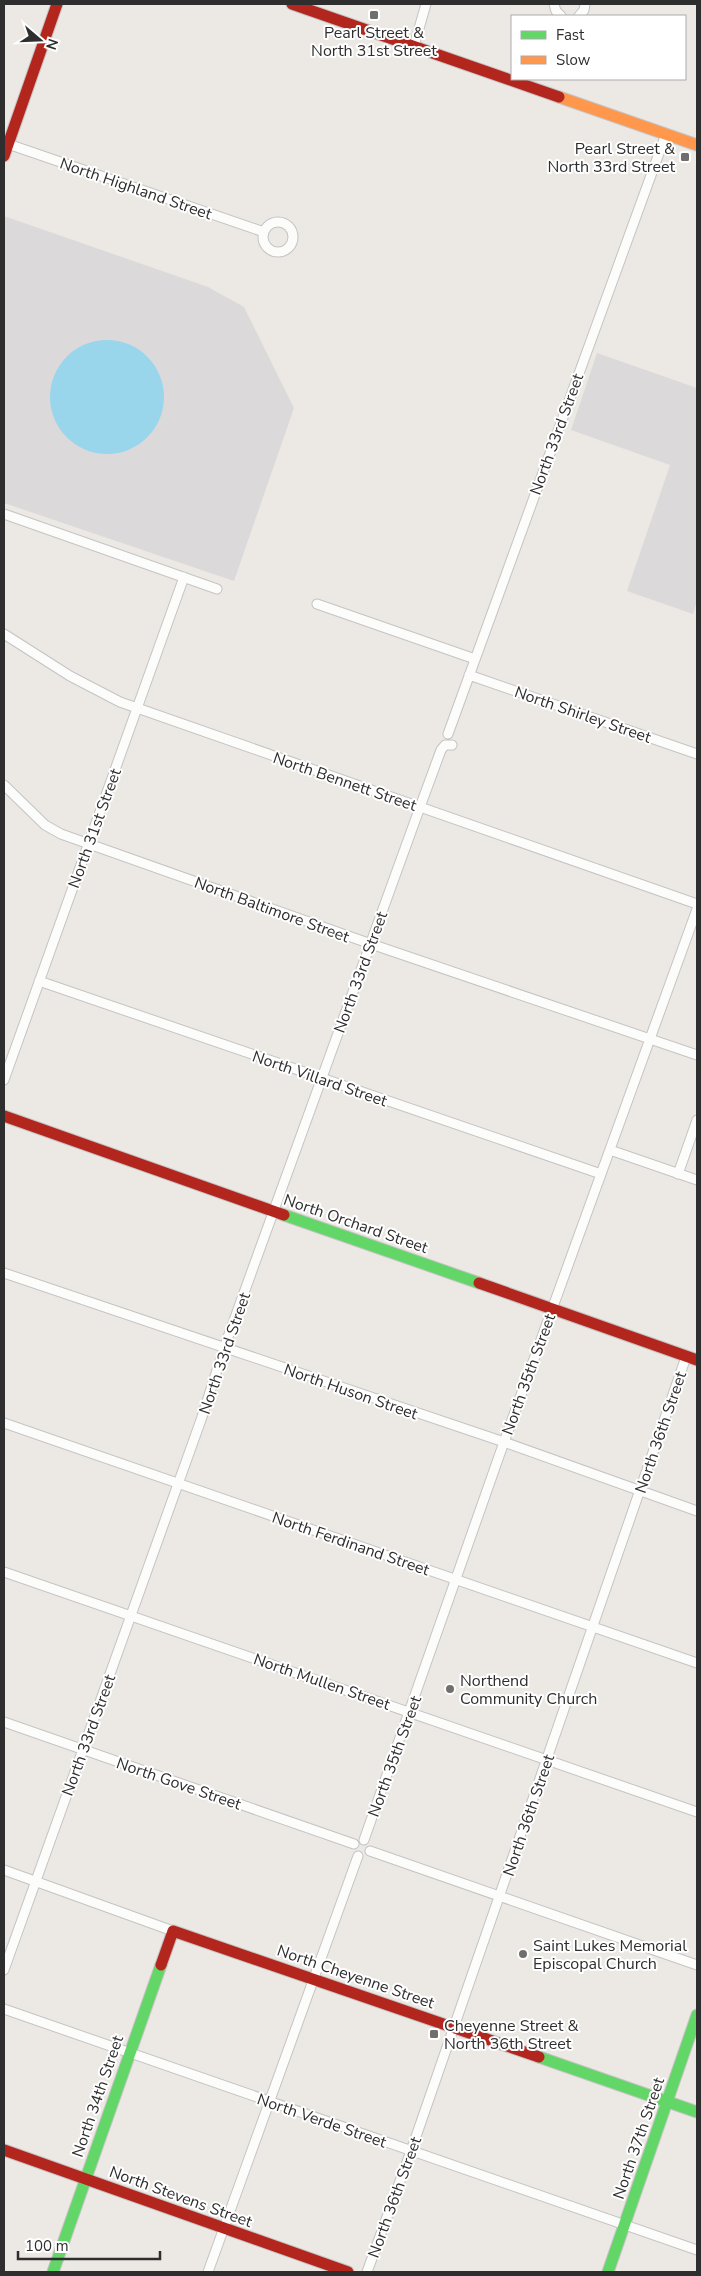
<svg xmlns="http://www.w3.org/2000/svg" width="701" height="2276" font-family="'Nunito Sans',sans-serif">
<style>
.industrial{fill:#dcd9db}
.water{fill:#99d6ec}
.lines{fill:none;stroke-linecap:round;stroke-linejoin:round}
.street-casing{stroke:#c5c4c5;stroke-width:11}
.fast-casing{stroke:#c5c4c5;stroke-width:13}
.slow-casing{stroke:#c5c4c5;stroke-width:13}
.jam-casing{stroke:#c5c4c5;stroke-width:13}
.street{stroke:#fcfcfb;stroke-width:9}
.fast{stroke:#63d668;stroke-width:11}
.slow{stroke:#ff974d;stroke-width:11}
.jam{stroke:#b3261e;stroke-width:11}
.poi-dot{fill:#706f6e;stroke:#fff;stroke-width:2}
.labels{text-anchor:middle;stroke-width:4;stroke-linejoin:round;paint-order:stroke}
.poi-label{font-size:16px;fill:#2e2e2e;stroke:#fff;text-anchor:start}
.street-label{font-size:16px;fill:#2e2e2e;stroke:#fff}
</style>
<rect width="100%" height="100%" fill="#ece8e4"/>
<path class="industrial" d="M4,216L208,287L244,307L294,408L234,581L4,503Z
M597,353L697,388V601L693,614L627,591L670,465L571,430Z"/>
<path class="water" d="M50 397a57 57 0 1 1 114 0a57 57 0 1 1-114 0Z"/>
<g class="lines">
<g class="street-casing">
<path id="street" d="M554,4L556,11L561,16
M579,16L584,10L585,4
M414,46L426,4
M8,144L264,232
M263 237a15 15 0 1 1 30 0a15 15 0 1 1-30 0Z
M4,514L217,589
M317,604L475,659
M4,634L70,676L120,702L697,904
M469,675L697,754
M448,734L666,134
M4,785L45,825L61,834L371,944L697,1055
M39,981L601,1174
M4,1080L184,577
M610,1150L697,1180
M678,1174L697,1120
M4,1273L504,1442L697,1511
M4,1423L697,1663
M4,1572L697,1812
M4,1722L354,1844
M364,1840L504,1442L697,909
M370,1851L697,1965
M4,1870L173,1931
M4,1970L202,1417L224,1348L420,807L441,750L445,745H452
M4,2009L697,2250
M208,2272L358,1856
M367,2272L411,2151L686,1357"/>
</g>
<g class="fast-casing">
<path id="fast" d="M284,1215L479,1283
M539,2057L697,2112
M53,2272L161,1965
M608,2272L697,2015"/>
</g>
<g class="slow-casing">
<path id="slow" d="M559,97L697,145"/>
</g>
<g class="jam-casing">
<path id="jam" d="M292,4L559,97
M4,156L57,4
M4,1116L284,1215
M479,1283L697,1360
M161,1965L173,1931L539,2057
M4,2150L348,2272"/>
</g>
<use href="#street" class="street"/>
<use href="#fast" class="fast"/>
<use href="#slow" class="slow"/>
<use href="#jam" class="jam"/>
</g>
<g class="poi-dot">
<rect x="369" y="10" width="10" height="10" rx="2.5"/>
<rect x="680" y="152" width="10" height="10" rx="2.5"/>
<circle cx="450" cy="1689" r="5"/>
<circle cx="523" cy="1954" r="5"/>
<rect x="429" y="2029" width="10" height="10" rx="2.5"/>
</g>
<g class="labels">
<g class="poi-label">
<text x="374" y="38" text-anchor="middle">Pearl Street &amp;<tspan x="374" dy="18">North 31st Street</tspan></text>
<text x="675" y="154" text-anchor="end">Pearl Street &amp;<tspan x="675" dy="18">North 33rd Street</tspan></text>
<text x="460" y="1686">Northend<tspan x="460" dy="18">Community Church</tspan></text>
<text x="533" y="1951">Saint Lukes Memorial<tspan x="533" dy="18">Episcopal Church</tspan></text>
<text x="444" y="2031">Cheyenne Street &amp;<tspan x="444" dy="18">North 36th Street</tspan></text>
</g>
<g class="street-label">
<text transform="translate(136 188) rotate(19)" y="6">North Highland Street</text>
<text transform="translate(556 434) rotate(-70)" y="6">North 33rd Street</text>
<text transform="translate(583 714) rotate(19)" y="6">North Shirley Street</text>
<text transform="translate(345 781) rotate(19)" y="6">North Bennett Street</text>
<text transform="translate(94 828) rotate(-70)" y="6">North 31st Street</text>
<text transform="translate(272 909) rotate(20)" y="6">North Baltimore Street</text>
<text transform="translate(360 972) rotate(-70)" y="6">North 33rd Street</text>
<text transform="translate(320 1078) rotate(19)" y="6">North Villard Street</text>
<text transform="translate(356 1223) rotate(19)" y="6">North Orchard Street</text>
<text transform="translate(224 1353) rotate(-71)" y="6">North 33rd Street</text>
<text transform="translate(528 1374) rotate(-70)" y="6">North 35th Street</text>
<text transform="translate(351 1391) rotate(19)" y="6">North Huson Street</text>
<text transform="translate(660 1432) rotate(-71)" y="6">North 36th Street</text>
<text transform="translate(351 1543) rotate(19)" y="6">North Ferdinand Street</text>
<text transform="translate(322 1681) rotate(19)" y="6">North Mullen Street</text>
<text transform="translate(88 1735) rotate(-70)" y="6">North 33rd Street</text>
<text transform="translate(394 1756) rotate(-70)" y="6">North 35th Street</text>
<text transform="translate(179 1783) rotate(19)" y="6">North Gove Street</text>
<text transform="translate(528 1815) rotate(-71)" y="6">North 36th Street</text>
<text transform="translate(356 1976) rotate(19)" y="6">North Cheyenne Street</text>
<text transform="translate(97 2096) rotate(-71)" y="6">North 34th Street</text>
<text transform="translate(322 2120) rotate(19)" y="6">North Verde Street</text>
<text transform="translate(638 2138) rotate(-71)" y="6">North 37th Street</text>
<text transform="translate(181 2196) rotate(20)" y="6">North Stevens Street</text>
<text transform="translate(394 2197) rotate(-70)" y="6">North 36th Street</text>
</g>
</g>
<rect width="701" height="2276" fill="none" stroke="#2e2e2e" stroke-width="10"/>
<rect x="511" y="15" width="175" height="65" fill="#ffffff" stroke="#ababab"/>
<rect x="521" y="31" width="25" height="8" fill="#63d668" stroke="#ababab"/>
<text x="556" y="40" font-size="15" fill="#2e2e2e">Fast</text>
<rect x="521" y="56" width="25" height="8" fill="#ff974d" stroke="#ababab"/>
<text x="556" y="65" font-size="15" fill="#2e2e2e">Slow</text>
<g transform="translate(40 40) rotate(109)" stroke="#ffffff" stroke-width="4" paint-order="stroke">
<path d="M0-4L9 19L0 12L-9 19Z" fill="#2e2e2e"/>
<text y="-8" font-size="14" font-weight="bold" text-anchor="middle" fill="#2e2e2e">N</text>
</g>
<path d="M18 2251v8h142v-8" fill="none" stroke="#2e2e2e" stroke-width="2.5"/>
<text x="25" y="2251" font-size="15" fill="#2e2e2e" stroke="#ffffff" stroke-width="4" paint-order="stroke">100 m</text>
</svg>
